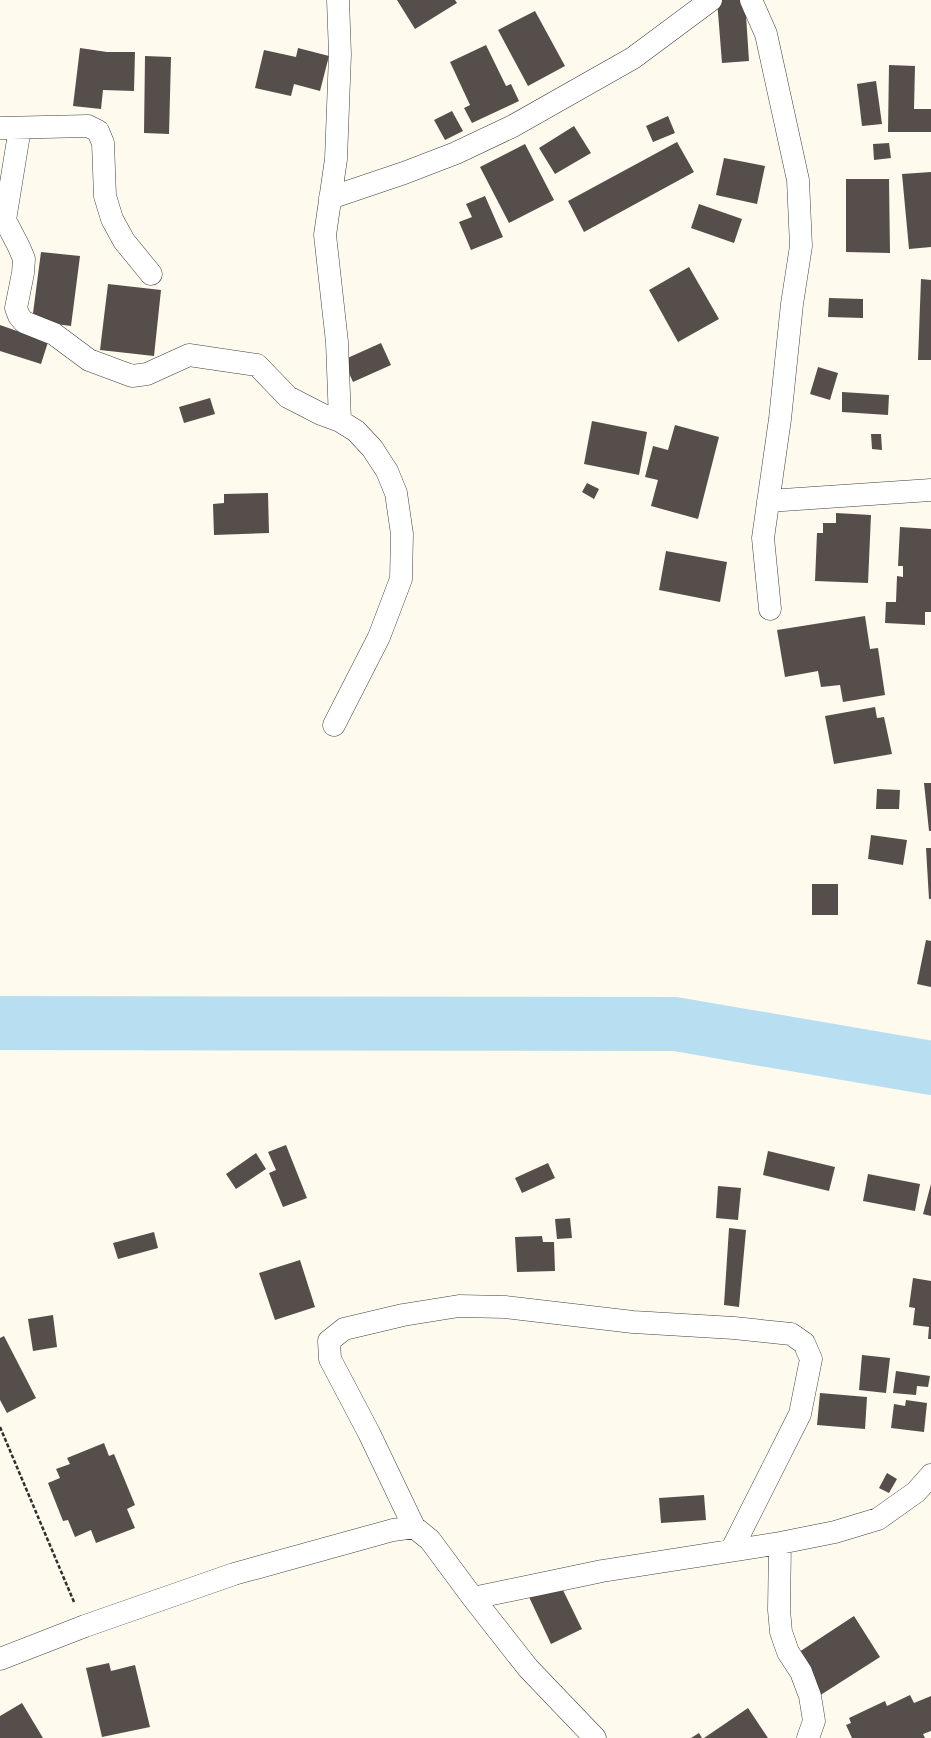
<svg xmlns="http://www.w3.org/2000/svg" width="931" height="1738" font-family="'Source Serif 4',serif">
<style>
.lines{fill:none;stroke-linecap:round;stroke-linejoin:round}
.river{stroke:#b7def1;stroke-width:54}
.building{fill:#554e4a}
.minor-casing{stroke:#404040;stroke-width:23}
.path{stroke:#2f2f2f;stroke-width:2.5;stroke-dasharray:4 2;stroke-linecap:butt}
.minor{stroke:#fff;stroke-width:22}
</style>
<rect width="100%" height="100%" fill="#fefaee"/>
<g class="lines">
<path class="river" d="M0,1023L675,1024L931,1068"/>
</g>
<path class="building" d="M397,0H455L457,3L415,29Z
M717,0H745L749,61L722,63Z
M535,11L565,66L528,86L498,30Z
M486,45L506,86L511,84L519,101L472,123L464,108L470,105L450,62Z
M80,48L107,52H135L134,91L103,90L101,109L73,106Z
M298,48L329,56L320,91L294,84L291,96L255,88L264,50L296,57Z
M145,56L171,57L169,134L144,133Z
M889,65L915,66L914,109H931V132H888Z
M876,81L882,124L862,126L857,84Z
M452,111L463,131L445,140L434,120Z
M668,116L675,133L653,142L646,126Z
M574,126L591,153L555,174L539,148Z
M677,142L694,172L584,232L568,201Z
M889,143L891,158L874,160L873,144Z
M525,144L554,200L509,223L480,167Z
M724,158L765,166L757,204L716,195Z
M931,172V247L909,249L902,174Z
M846,179H889L890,253L846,252Z
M485,196L503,237L471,250L459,222L472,217L466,204Z
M699,204L742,219L734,243L691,228Z
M41,252L80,256L71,326L32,321Z
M689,267L719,319L678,342L649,290Z
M921,279L931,280V360H918Z
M108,284L161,290L154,356L100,350Z
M829,298L863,299V318L828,317Z
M0,325L48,342L41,364L0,351Z
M381,343L391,365L353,382L343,360Z
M818,367L838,373L830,400L810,394Z
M842,392L889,395L888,415L842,412Z
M210,398L215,414L184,423L179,407Z
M592,421L647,432L639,475L584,464Z
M675,425L719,437L698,519L651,506L658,480L645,477L653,446L668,450Z
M871,434H881L882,450L872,449Z
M587,483L599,489L594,499L582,492Z
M268,493L269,533L214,535L213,504L224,503V494Z
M836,513L871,515L868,583L815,581L817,533H823V523H836Z
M900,527L931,529V612H925V625L885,623L886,602H896L897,576L903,577V566H898Z
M666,551L727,562L720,602L659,590Z
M865,616L870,649L878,648L885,695L843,702L840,685L821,687L818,671L785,677L777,630Z
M875,707L877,718L884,717L892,754L834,764L825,716Z
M924,783H931V831H929Z
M877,789L900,790L899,809H876Z
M871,835L907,840L903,865L868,859Z
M926,848H931V899H929Z
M812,884H838V915H812Z
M926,940L931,941V987L917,984Z
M286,1145L307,1198L283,1207L269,1173L276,1170L268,1152Z
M768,1151L835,1167L829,1191L763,1175Z
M256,1153L266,1169L236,1189L226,1174Z
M548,1163L555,1178L522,1193L515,1178Z
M868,1174L920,1184L915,1211L863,1201Z
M931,1184V1216L923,1214Z
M718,1186L741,1188L738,1220L716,1218Z
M570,1218L572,1238L557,1239L555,1219Z
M729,1228L746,1230L739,1307L724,1305Z
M154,1232L158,1248L118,1259L113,1243Z
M542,1236L543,1242H554L555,1271L517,1272L515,1237Z
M300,1260L315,1307L275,1320L259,1273Z
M913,1278L931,1281V1339H928L929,1327L913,1325L915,1308L909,1307Z
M53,1315L57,1347L33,1351L28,1319Z
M4,1336L36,1398L7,1413L0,1400V1338Z
M862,1355L890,1358L886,1393L859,1390Z
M896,1371L930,1376L928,1387L917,1386L916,1395L893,1393Z
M820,1393L867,1397L865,1429L817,1425Z
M906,1400L927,1403L924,1432L891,1428L894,1404L905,1406Z
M104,1443L109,1456L114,1454L135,1505L127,1509L135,1528L96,1543L91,1530L75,1537L68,1520L63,1521L48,1483L60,1478L56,1469L70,1464L67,1458Z
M887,1473L897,1479L889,1493L879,1488Z
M704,1495L706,1520L661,1523L659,1498Z
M559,1582L582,1629L551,1644L529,1597Z
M854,1616L880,1657L819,1696L793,1656Z
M109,1663L111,1671L135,1665L150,1727L102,1737L86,1668Z
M910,1695L914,1703L931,1696V1731L923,1734L925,1738H852L846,1725L851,1723L849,1718L885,1701L887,1706Z
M22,1703L43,1738H0V1716Z
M748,1708L768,1738H704Z
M699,1733L702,1738H691Z"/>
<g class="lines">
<g class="minor-casing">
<path id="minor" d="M338,0L340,54L336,159L325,235L337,342L340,421
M751,0L766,34L798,180L801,246L792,304L780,419L763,538L770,609
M0,128L88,126L98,131L103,143L105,196L112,219L124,241L151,274
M20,128L5,220L19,247L24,259L23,273L16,308L19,316L24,322L54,334L89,360L132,376L147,374L189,355L257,365L288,397L321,414L340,421L356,431L372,448L387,471L396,493L402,534L401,579L379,637L334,725
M330,198L404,173L456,153L513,126L633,58L711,0
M768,501L931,490
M414,1527L369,1433L330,1359L329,1341L344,1329L403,1315L459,1306L505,1307L633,1322L734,1328L791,1334L804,1343L811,1359L800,1414L732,1549
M780,1543L779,1610L781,1632L788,1652L801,1672L810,1696L814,1721L808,1738
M473,1598L602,1571L780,1543L835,1532L878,1519L916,1492L931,1475
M0,1659L85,1626L234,1574L393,1530L414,1527L430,1540L473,1598L528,1668L595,1738"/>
</g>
<path class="path" d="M0,1427L74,1602"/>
<use href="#minor" class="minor"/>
</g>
</svg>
